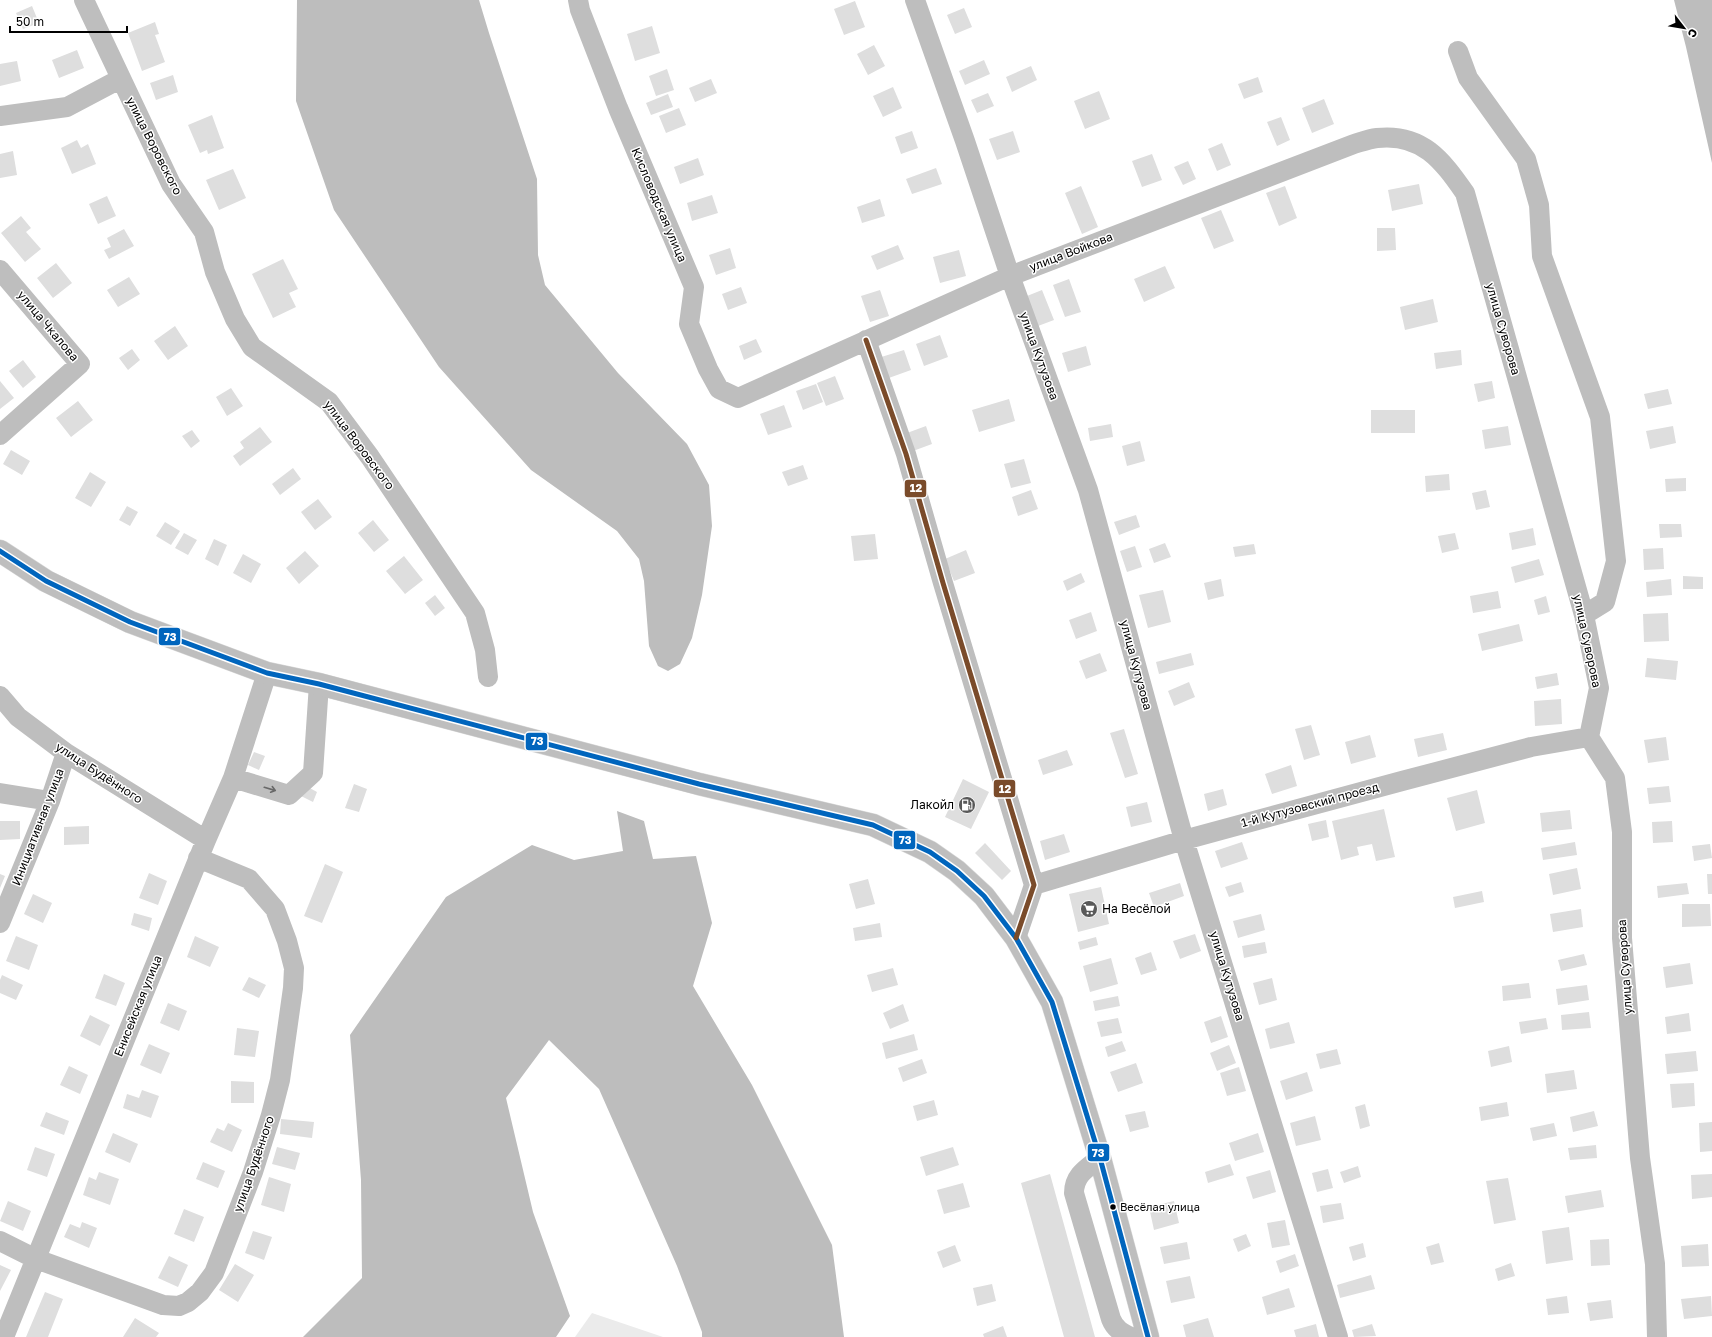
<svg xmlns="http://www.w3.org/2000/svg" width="1712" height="1337" font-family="'Golos Text',sans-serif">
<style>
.green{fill:#ebebeb}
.water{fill:#bdbdbd}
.building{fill:#dedede}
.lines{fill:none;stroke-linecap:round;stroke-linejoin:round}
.major-casing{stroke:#dbdbdb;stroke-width:23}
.minor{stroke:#bebebe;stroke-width:20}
.major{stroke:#bebebe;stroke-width:22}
.bus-1-casing{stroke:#fff;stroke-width:8}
.bus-2-casing{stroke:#fff;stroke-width:8}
.bus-1{stroke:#0065bd;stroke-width:5}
.bus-2{stroke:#7a4b2a;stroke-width:5}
.oneway{stroke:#686868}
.bus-dot{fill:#000;stroke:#fff;stroke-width:1.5}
.labels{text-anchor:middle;stroke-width:3;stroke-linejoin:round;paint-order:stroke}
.bus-label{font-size:11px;fill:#000;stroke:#fff;text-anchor:start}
.street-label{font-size:12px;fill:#000;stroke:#fff}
.poi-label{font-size:12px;fill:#000;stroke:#fff;text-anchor:end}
.line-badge{stroke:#fff;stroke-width:1.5}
.badge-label{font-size:11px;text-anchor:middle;font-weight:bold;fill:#fff}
</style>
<rect width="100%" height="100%" fill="#fff"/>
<path class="green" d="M592,1313L663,1337H575Z"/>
<path class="water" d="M297,0H479L489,33L537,179L538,255L545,285L618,373L687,444L709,485L712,526L702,595L692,638L680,664L668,671L658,666L649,646L644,581L639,559L617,531L531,470L439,367L334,210L296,101Z
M1674,0H1712V163L1686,47Z
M617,811L644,821L653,859L696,856L712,923L693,986L752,1085L832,1245L844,1337H702V1332L677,1266L599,1089L549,1040L506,1098L533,1212L570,1316L556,1337H303L362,1278L361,1180L350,1035L446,897L532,845L574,860L623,851Z"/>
<path class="building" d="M855,1L865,27L844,35L834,9Z
M32,6L39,23L23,29L16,13Z
M964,8L972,27L955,34L947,15Z
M155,22L159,34L155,35L165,62L142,71L128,33Z
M652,26L660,53L635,61L627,34Z
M874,45L885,66L868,75L857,54Z
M77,50L84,68L59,78L52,60Z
M984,60L990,74L965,85L959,71Z
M17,61L21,81L0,86V64Z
M1031,66L1037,80L1012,92L1006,77Z
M667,69L674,90L656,96L649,76Z
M173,75L178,92L156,100L150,83Z
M1258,77L1263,92L1244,99L1238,84Z
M711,79L717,93L695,102L689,88Z
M893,87L902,108L883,117L873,96Z
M1099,91L1110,119L1085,129L1074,101Z
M988,93L994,106L977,113L971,100Z
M668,94L673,107L651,115L646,103Z
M1324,99L1334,124L1312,133L1302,108Z
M679,108L686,125L666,133L659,116Z
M212,115L224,148L208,154L207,150L200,153L188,125Z
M1281,117L1290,140L1277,146L1267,122Z
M912,131L918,148L901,154L895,137Z
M1013,131L1020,152L997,160L989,139Z
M77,140L81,148L88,144L96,164L72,174L61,148Z
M1222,143L1231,165L1217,171L1208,149Z
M13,151L17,175L0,178V154Z
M1152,154L1162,180L1142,187L1132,161Z
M698,158L704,175L680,184L674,167Z
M1188,161L1196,179L1183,185L1174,167Z
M936,168L942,184L912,194L906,179Z
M233,169L246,198L219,210L206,180Z
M1419,184L1423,204L1392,211L1388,190Z
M1081,186L1098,227L1082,234L1065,193Z
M1285,186L1297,218L1279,226L1266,193Z
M712,195L718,213L692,221L687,203Z
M107,196L116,216L98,224L89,204Z
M880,199L885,216L862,223L857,207Z
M1221,210L1234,241L1214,249L1201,218Z
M21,216L31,228L26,232L41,249L25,262L1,233Z
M1377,228H1395L1396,250L1377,251Z
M124,229L134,246L109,259L104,250L111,247L107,238Z
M898,245L904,259L877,270L871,256Z
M730,248L736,268L716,275L709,255Z
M959,250L966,276L940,283L933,257Z
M283,259L298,289L289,293L296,307L273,318L252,274Z
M56,263L72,283L53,298L37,278Z
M1165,266L1175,288L1144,302L1134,279Z
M129,277L140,294L118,307L107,290Z
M1069,279L1081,312L1065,317L1053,285Z
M741,287L747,303L728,310L722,294Z
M880,290L889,316L870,322L861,296Z
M1042,290L1054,320L1038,326L1027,296Z
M1433,299L1438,322L1405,330L1400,307Z
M175,326L188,346L168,360L154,341Z
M940,335L948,357L924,366L916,344Z
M756,339L762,352L744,360L739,346Z
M1086,346L1091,365L1068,372L1062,353Z
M132,349L140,360L128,370L119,358Z
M904,350L911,370L886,379L878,358Z
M1461,350L1462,365L1436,369L1434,353Z
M23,360L36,377L23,388L9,371Z
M835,376L844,399L826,406L817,383Z
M0,381L14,398L0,409Z
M1492,381L1495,398L1478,402L1474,384Z
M816,384L823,402L803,410L796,391Z
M231,388L243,406L227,416L216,397Z
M1668,389L1672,404L1648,409L1644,394Z
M1009,399L1015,421L979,432L972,410Z
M78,401L93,420L71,437L56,418Z
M784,405L792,427L768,435L760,414Z
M1371,410H1415V433H1371Z
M1111,424L1113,437L1090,441L1088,428Z
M926,426L932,444L913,451L907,433Z
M1508,426L1511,445L1485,449L1482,430Z
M1673,426L1676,443L1650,449L1646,431Z
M260,427L272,442L240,466L233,456L244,448L240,442Z
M192,430L200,441L191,448L182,436Z
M1140,441L1145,461L1127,466L1122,446Z
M11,450L30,461L22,475L3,464Z
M1024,459L1031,483L1011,488L1004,464Z
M803,465L808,479L788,486L782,472Z
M293,468L301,479L280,495L272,484Z
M90,472L106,482L91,507L75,498Z
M1449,474L1450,490L1426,492L1425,476Z
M1686,478V491L1666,492L1665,479Z
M1031,490L1038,509L1018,516L1012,497Z
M1486,490L1490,507L1476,510L1472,493Z
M318,499L332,517L315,530L301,512Z
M127,506L138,512L130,526L119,520Z
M1136,515L1140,527L1119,535L1114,522Z
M373,520L389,540L374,552L358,533Z
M165,522L180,531L171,545L156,536Z
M1659,524H1681L1682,537L1660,538Z
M1533,528L1536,545L1512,550L1509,533Z
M184,533L197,540L188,555L175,548Z
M1455,533L1459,549L1442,553L1438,536Z
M875,534L878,559L854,561L851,536Z
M214,539L227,545L218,566L205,559Z
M1165,543L1171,557L1154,563L1149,549Z
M1254,544L1256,554L1235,557L1233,547Z
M1135,546L1142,567L1127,572L1120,551Z
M1663,548L1664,569L1644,570L1643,549Z
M966,550L975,573L954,581L945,559Z
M305,551L319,566L299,584L286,568Z
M243,554L261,564L251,583L233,573Z
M404,556L423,580L405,594L386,571Z
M1539,559L1544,575L1515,583L1511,567Z
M1081,573L1085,582L1067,591L1063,581Z
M1683,576L1703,577V589H1683Z
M1221,579L1224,596L1208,600L1204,583Z
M1671,579L1672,595L1647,597L1646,582Z
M1163,590L1171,622L1148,628L1139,595Z
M1498,591L1501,608L1473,613L1470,596Z
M435,595L445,608L435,616L425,603Z
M1546,596L1550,612L1538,615L1534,600Z
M1091,612L1097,631L1076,639L1069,620Z
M1668,613L1669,641L1644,642L1643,614Z
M1519,624L1523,641L1482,651L1478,634Z
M1100,653L1107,671L1086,679L1079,661Z
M1191,653L1194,665L1159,674L1156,662Z
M1647,658L1678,661L1676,680L1645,677Z
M1557,673L1559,685L1537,689L1535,677Z
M1189,682L1195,697L1174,706L1168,691Z
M1561,699L1562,724L1535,726L1534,701Z
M1311,725L1320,755L1304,760L1295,729Z
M1124,729L1138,774L1125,778L1110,733Z
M1443,733L1447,750L1418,757L1414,739Z
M1370,735L1376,757L1351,764L1345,742Z
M1666,737L1669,760L1648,763L1644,740Z
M1067,750L1073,765L1043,775L1038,760Z
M254,752L265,756L259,770L248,765Z
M1291,765L1297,786L1272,794L1265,774Z
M963,779L989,792L971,829L945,817Z
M354,784L367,789L359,812L345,808Z
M306,786L317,792L313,802L301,796Z
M1669,786L1671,802L1649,804L1647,788Z
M1223,789L1227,805L1208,811L1204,794Z
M1477,790L1485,823L1456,831L1447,798Z
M1147,802L1152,822L1131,827L1126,807Z
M1384,809L1395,857L1376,861L1372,844L1357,847L1359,855L1341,860L1332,821Z
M1570,810L1572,829L1542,832L1540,813Z
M1326,820L1329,837L1312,841L1308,824Z
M0,821H20V839L0,840Z
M1672,821L1673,842L1653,843L1652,822Z
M89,826V844L64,845V827Z
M1064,834L1070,852L1045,860L1040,841Z
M1242,842L1248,859L1221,868L1215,851Z
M1575,842L1577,855L1543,860L1541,848Z
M985,843L1011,871L1002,880L975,853Z
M1710,844L1712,858L1694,861L1692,846Z
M325,864L343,872L322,923L304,916Z
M1577,868L1581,889L1553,895L1549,874Z
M149,873L167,881L158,905L139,898Z
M0,874L5,876L0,888Z
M1707,874H1712V894H1708Z
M868,879L875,904L856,909L849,884Z
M1241,882L1244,892L1229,897L1225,887Z
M1180,883L1184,896L1154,907L1149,893Z
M1687,883L1689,894L1658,898L1657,886Z
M1101,887L1109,924L1078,932L1069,894Z
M1482,891L1484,902L1455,908L1453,897Z
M33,894L52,903L43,923L24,914Z
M1682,904H1710L1711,926L1682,927Z
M1581,909L1583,927L1553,932L1550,914Z
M134,913L152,918L149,931L131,925Z
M1261,914L1265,930L1238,938L1233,921Z
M880,923L882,937L855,941L853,928Z
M1195,934L1201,951L1180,959L1173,941Z
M16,936L38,945L29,970L6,961Z
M195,936L219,947L210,967L187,957Z
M1096,937L1098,945L1080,950L1078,942Z
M1265,942L1267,953L1244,958L1242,946Z
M1151,952L1157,970L1141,975L1135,958Z
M1584,954L1587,965L1561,971L1558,960Z
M1111,958L1118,984L1090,992L1083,966Z
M1690,963L1693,984L1666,988L1663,967Z
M893,968L898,985L872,992L867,975Z
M104,974L125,983L116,1006L95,998Z
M2,975L23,985L16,1000L0,993V980Z
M249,977L266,985L259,998L242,990Z
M1272,978L1277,1000L1259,1005L1253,983Z
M1529,983L1531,998L1503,1001L1502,986Z
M1587,985L1589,1000L1558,1005L1556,989Z
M1118,996L1120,1006L1095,1011L1093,1001Z
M168,1003L187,1011L179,1031L160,1023Z
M903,1004L909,1021L890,1029L883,1013Z
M1589,1012L1591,1028L1562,1030L1561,1015Z
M1689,1013L1691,1031L1667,1034L1665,1017Z
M90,1015L110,1025L100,1046L80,1036Z
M1221,1016L1228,1037L1211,1043L1204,1022Z
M1118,1018L1122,1033L1101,1037L1097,1022Z
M1546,1018L1548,1029L1521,1034L1519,1022Z
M1289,1022L1295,1043L1270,1049L1265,1029Z
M237,1028L259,1031L255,1057L234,1055Z
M914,1034L918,1050L886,1059L882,1043Z
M1122,1041L1126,1051L1108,1057L1105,1047Z
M149,1044L170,1053L161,1074L140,1065Z
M1229,1045L1236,1063L1217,1071L1210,1053Z
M1509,1046L1512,1062L1491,1067L1488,1051Z
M1337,1049L1341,1064L1320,1069L1316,1054Z
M1696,1051L1698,1071L1667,1074L1665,1054Z
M922,1059L927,1073L903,1082L898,1068Z
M1136,1063L1143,1083L1118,1092L1110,1072Z
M69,1066L88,1075L80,1094L60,1085Z
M1239,1067L1246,1091L1227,1096L1220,1073Z
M1574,1070L1577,1089L1547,1093L1545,1074Z
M1307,1072L1313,1091L1286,1100L1280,1081Z
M231,1081L254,1082V1103H231Z
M1694,1083L1695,1106L1672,1108L1670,1084Z
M142,1090L159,1096L151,1118L123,1108L127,1094L139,1098Z
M934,1100L938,1115L917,1121L913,1106Z
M1507,1102L1509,1116L1481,1121L1479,1107Z
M1365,1104L1370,1126L1360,1129L1355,1107Z
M1145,1111L1149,1127L1130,1132L1125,1115Z
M1594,1111L1598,1126L1573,1132L1570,1117Z
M46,1112L69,1121L64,1135L40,1126Z
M1315,1116L1321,1140L1296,1146L1290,1123Z
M281,1119L314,1122L312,1138L280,1134Z
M1712,1122V1151L1700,1152L1699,1123Z
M228,1123L242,1130L232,1152L210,1142L217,1128L224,1131Z
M1554,1123L1557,1136L1533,1141L1530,1128Z
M113,1133L138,1144L130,1163L105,1152Z
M1258,1133L1264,1152L1235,1161L1229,1143Z
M1596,1145L1597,1158L1570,1160L1568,1148Z
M35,1147L55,1154L47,1177L27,1170Z
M277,1147L300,1153L295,1170L272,1164Z
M953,1147L959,1165L926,1176L920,1157Z
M203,1162L225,1171L218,1188L196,1179Z
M1230,1164L1234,1175L1208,1183L1205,1172Z
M1358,1166L1361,1177L1344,1183L1340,1172Z
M1328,1169L1333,1188L1317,1192L1312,1173Z
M1270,1170L1276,1192L1253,1199L1246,1177Z
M99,1172L119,1179L110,1205L83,1195L89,1177L96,1180Z
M1050,1174L1095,1337H1064L1021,1183Z
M1712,1174V1197L1692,1199L1691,1175Z
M269,1177L291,1184L284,1212L261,1205Z
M1508,1178L1516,1220L1494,1224L1486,1181Z
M963,1183L970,1207L944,1214L937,1190Z
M1601,1190L1604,1207L1568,1213L1565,1196Z
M8,1201L31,1211L23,1231L0,1221Z
M1174,1201L1179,1223L1154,1230L1149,1207Z
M1341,1203L1344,1219L1323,1223L1320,1206Z
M184,1209L204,1217L194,1242L174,1234Z
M1285,1220L1290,1245L1272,1248L1267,1223Z
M82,1222L97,1228L89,1248L64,1237L70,1224L80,1228Z
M1569,1227L1573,1260L1546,1264L1542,1231Z
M253,1231L272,1237L264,1260L245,1253Z
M1246,1234L1251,1246L1238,1252L1233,1239Z
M1609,1239L1610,1265L1591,1266L1590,1240Z
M1187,1242L1190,1259L1164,1264L1160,1247Z
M1363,1243L1366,1257L1353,1261L1349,1247Z
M1439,1243L1444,1262L1431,1265L1426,1247Z
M1708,1244L1709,1266L1682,1267L1681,1246Z
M955,1245L961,1261L943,1268L937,1252Z
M1295,1254L1299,1266L1280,1273L1276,1261Z
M169,1256L188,1265L178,1287L158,1278Z
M1511,1263L1515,1276L1498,1281L1495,1269Z
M235,1264L254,1275L238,1302L219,1290Z
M0,1265L11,1270L0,1291Z
M1371,1275L1375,1289L1340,1298L1337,1285Z
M1190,1276L1195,1298L1171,1303L1166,1281Z
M992,1284L996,1301L977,1306L973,1288Z
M1289,1288L1295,1307L1267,1315L1262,1297Z
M45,1292L63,1299L48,1337H26Z
M1567,1296L1569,1313L1548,1315L1546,1299Z
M1711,1296L1712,1316L1684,1319L1681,1299Z
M1611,1300L1613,1318L1590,1321L1587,1303Z
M135,1318L159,1333L156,1337H123Z
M1208,1318L1214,1337H1186L1183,1325Z
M1316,1324L1319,1337H1296L1294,1330Z
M1372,1324L1376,1336L1354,1337L1352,1330Z
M1003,1326L1007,1337H984L983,1334Z"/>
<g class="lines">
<g class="major-casing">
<path id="major" d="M0,551L46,581L130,622L267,673L319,684L699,784L873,825L930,852L957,871L984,896L1016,938L1052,1002L1100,1158L1148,1337"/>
</g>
<path class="minor" d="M84,0L171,184L204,232L215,272L235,319L252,347L329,402L370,457L475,613L485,650L488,677
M578,0L580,10L618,108L694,287L689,324L708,369L719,389L738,398L1010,276L1354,144C1361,142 1369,139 1377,138C1422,133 1442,160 1465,193L1584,615L1599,688L1589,737L1615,778L1622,832V938L1640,1158L1655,1264L1657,1337
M915,0L965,141L1010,276L1088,490L1184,840L1338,1337
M1458,51L1468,78L1526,159L1539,205L1542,256L1600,417L1616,561L1605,602L1584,615
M0,116L67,107L120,79
M0,270L80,364L0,435
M866,340L906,454L943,583L1034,885L1016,938
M0,696L18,717L66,753L206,840
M233,778L289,795L313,773L319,684
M0,793L50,801
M1034,885L1184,840L1402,781L1531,747L1589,737
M0,923L50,801L66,753
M1100,1158C1087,1168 1074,1175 1074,1193L1111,1319C1115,1329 1122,1333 1131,1337
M0,1241L36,1259L163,1305L179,1306L188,1302L200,1292L214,1273L253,1172L271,1115L280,1080L293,988L294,968L287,941L275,909L249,879L198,858
M4,1337L206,840L233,778L267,673"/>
<use href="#major" class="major"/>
<g class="bus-1-casing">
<path id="bus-1" d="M0,551L46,581L130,622L267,673L319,684L699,784L873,825L930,852L957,871L984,896L1016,938L1052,1002L1100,1158L1148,1337"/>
</g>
<g class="bus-2-casing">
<path id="bus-2" d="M866,340L906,454L943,583L1034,885L1016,938"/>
</g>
<use href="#bus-1" class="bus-1"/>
<use href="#bus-2" class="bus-2"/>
</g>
<defs><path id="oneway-shaft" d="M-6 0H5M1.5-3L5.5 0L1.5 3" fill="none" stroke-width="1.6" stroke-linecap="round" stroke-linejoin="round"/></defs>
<use class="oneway" href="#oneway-shaft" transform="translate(270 789) rotate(16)"/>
<defs>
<g id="fuel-disc" transform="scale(0.9)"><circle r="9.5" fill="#595959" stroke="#fff"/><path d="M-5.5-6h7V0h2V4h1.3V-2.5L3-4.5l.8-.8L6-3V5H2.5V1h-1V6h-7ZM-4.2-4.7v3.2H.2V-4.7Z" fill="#fff"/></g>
<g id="supermarket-disc" transform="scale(0.9)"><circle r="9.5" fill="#595959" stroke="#fff"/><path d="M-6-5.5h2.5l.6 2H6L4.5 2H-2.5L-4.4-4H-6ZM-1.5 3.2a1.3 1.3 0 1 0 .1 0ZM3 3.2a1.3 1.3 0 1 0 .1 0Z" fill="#fff"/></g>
</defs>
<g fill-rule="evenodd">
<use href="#fuel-disc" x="967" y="805"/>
<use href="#supermarket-disc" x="1089" y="909"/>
</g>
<circle class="bus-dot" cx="1113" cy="1207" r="3.5"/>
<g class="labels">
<g class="bus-label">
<text x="1120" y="1211">Весёлая улица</text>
</g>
<g class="street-label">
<text transform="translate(154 146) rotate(63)" y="4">улица Воровского</text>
<text transform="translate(659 205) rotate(67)" y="4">Кисловодская улица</text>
<text transform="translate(1071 252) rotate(-21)" y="4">улица Войкова</text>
<text transform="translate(48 326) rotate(50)" y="4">улица Чкалова</text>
<text transform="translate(1503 329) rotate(74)" y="4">улица Суворова</text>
<text transform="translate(1039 356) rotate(70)" y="4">улица Кутузова</text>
<text transform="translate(359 445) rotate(53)" y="4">улица Воровского</text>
<text transform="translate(1587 641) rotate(78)" y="4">улица Суворова</text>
<text transform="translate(1136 665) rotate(75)" y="4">улица Кутузова</text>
<text transform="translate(99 773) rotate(33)" y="4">улица Будённого</text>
<text transform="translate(1310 805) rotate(-15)" y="4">1-й Кутузовский проезд</text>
<text transform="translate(38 827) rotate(-69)" y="4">Инициативная улица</text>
<text transform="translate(1625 967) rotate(-94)" y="4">улица Суворова</text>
<text transform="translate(1227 976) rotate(73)" y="4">улица Кутузова</text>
<text transform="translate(138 1006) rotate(-68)" y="4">Енисейская улица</text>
<text transform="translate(254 1164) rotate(-71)" y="4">улица Будённого</text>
</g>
<g class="poi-label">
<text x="954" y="809">Лакойл</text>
<text x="1102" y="913" text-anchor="start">На Весёлой</text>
</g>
</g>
<g class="line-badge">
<rect x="904" y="479" width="23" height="19" rx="4" fill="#7a4b2a"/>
<rect x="158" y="627" width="23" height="19" rx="4" fill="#0065bd"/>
<rect x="525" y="732" width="23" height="19" rx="4" fill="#0065bd"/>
<rect x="993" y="779" width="23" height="19" rx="4" fill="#7a4b2a"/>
<rect x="893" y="830" width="23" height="20" rx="4" fill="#0065bd"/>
<rect x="1087" y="1143" width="23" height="19" rx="4" fill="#0065bd"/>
</g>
<g class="badge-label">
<text x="916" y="492">12</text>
<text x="170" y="641">73</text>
<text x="537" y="745">73</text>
<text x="1005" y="793">12</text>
<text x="905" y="844">73</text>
<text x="1098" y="1157">73</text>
</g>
<g transform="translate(1684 28) rotate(121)" stroke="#ffffff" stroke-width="3" paint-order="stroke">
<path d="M0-3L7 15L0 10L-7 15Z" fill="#000000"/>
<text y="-6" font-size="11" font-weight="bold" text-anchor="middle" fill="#000000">С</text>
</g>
<path d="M10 26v6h117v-6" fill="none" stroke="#000000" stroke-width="2"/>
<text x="16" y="26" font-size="12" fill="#000000" stroke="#ffffff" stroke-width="3" paint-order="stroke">50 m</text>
</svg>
